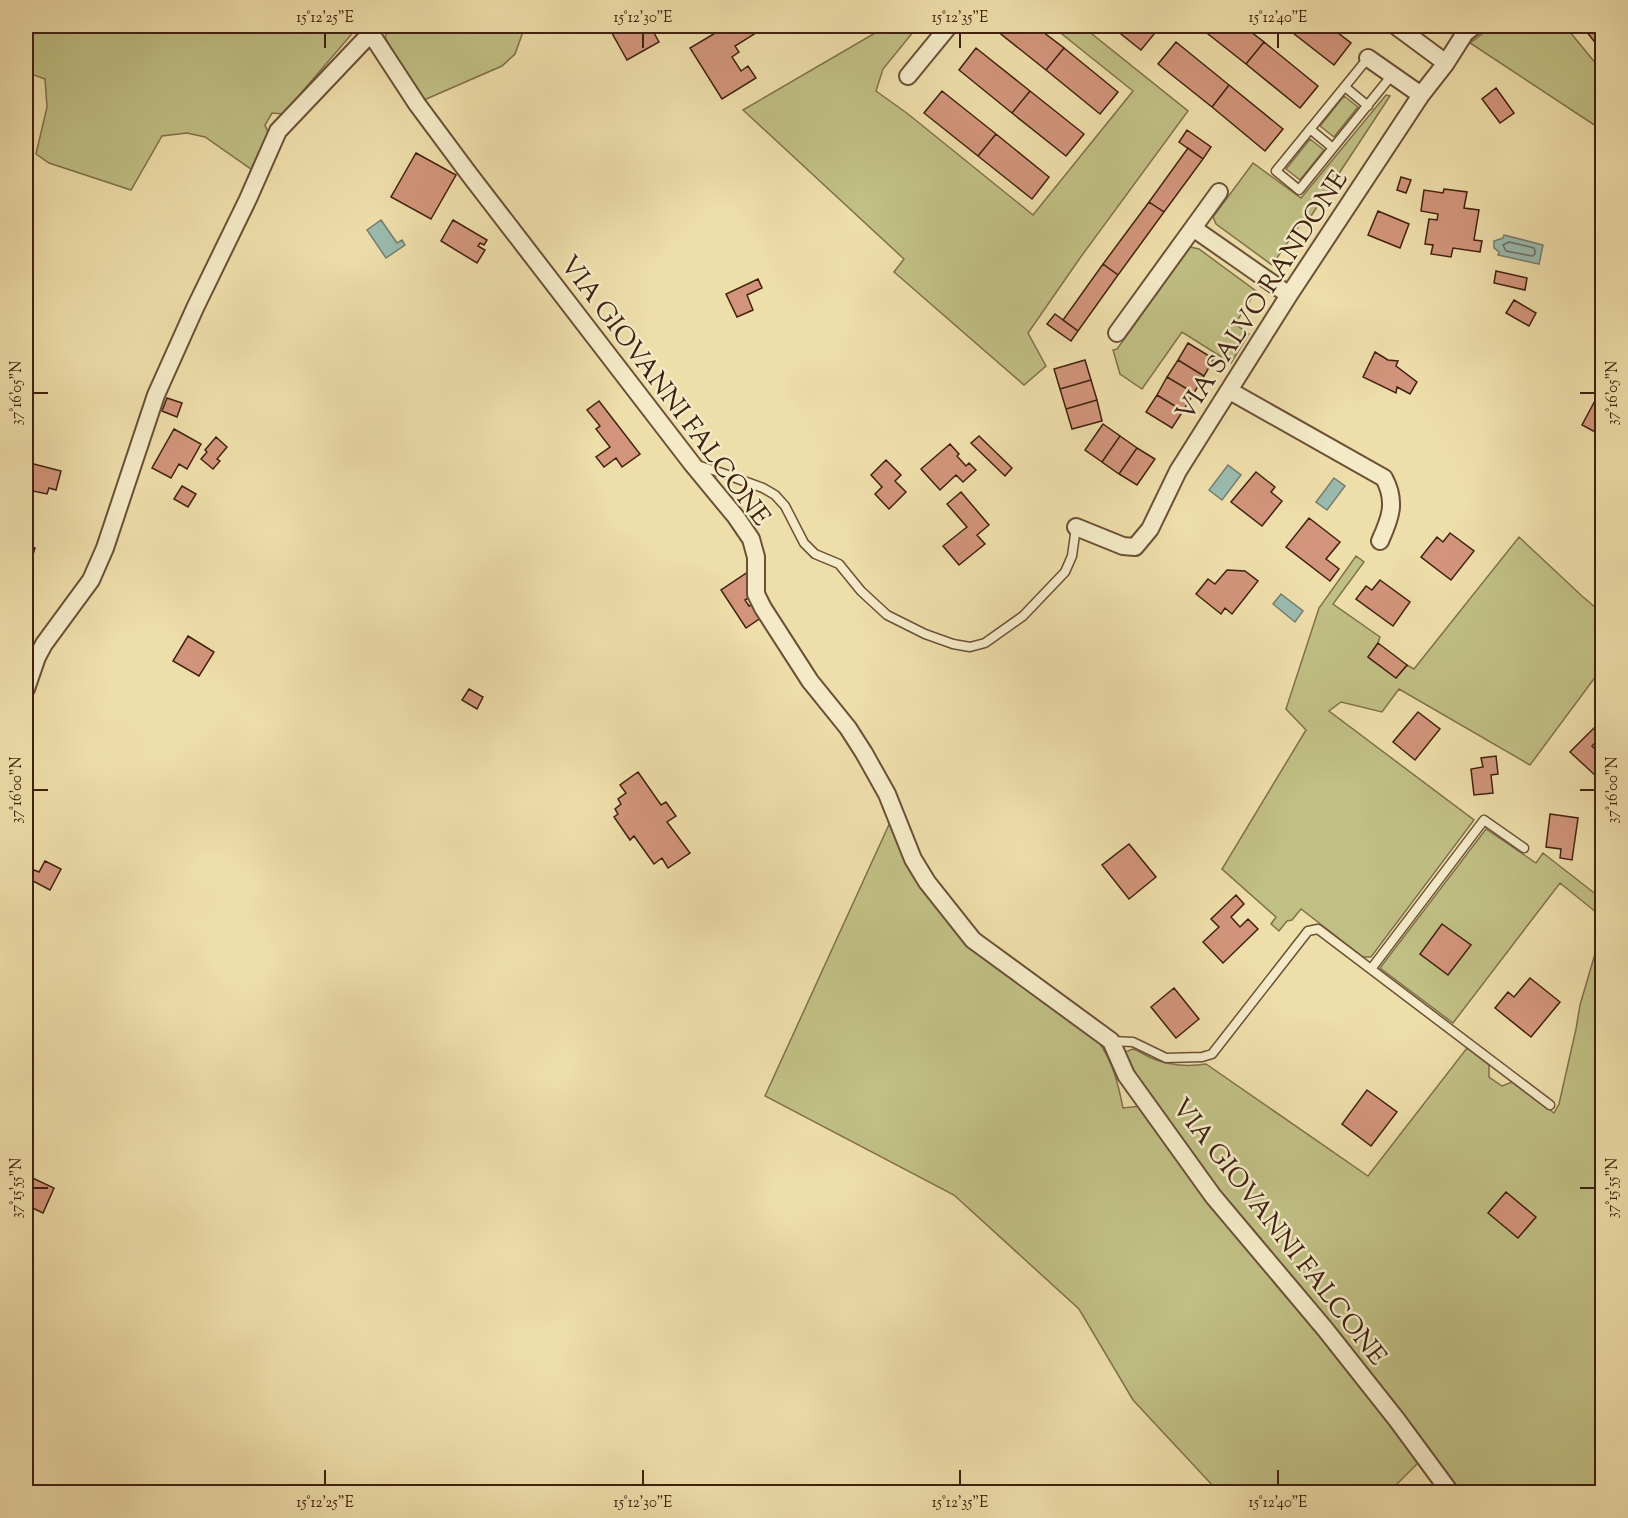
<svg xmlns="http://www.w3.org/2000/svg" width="1628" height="1518" font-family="'Sorts Mill Goudy',serif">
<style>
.green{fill:#c0bf84;stroke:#80704a;stroke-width:1.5}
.water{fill:#9abbaf;stroke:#767d6f;stroke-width:1.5}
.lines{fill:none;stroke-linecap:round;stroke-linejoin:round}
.shore{stroke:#6d6e5f;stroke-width:1.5}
.building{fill:#d2957b;stroke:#40210f;stroke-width:1.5}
.service-casing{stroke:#6c5036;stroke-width:11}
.minor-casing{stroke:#6c5036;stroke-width:20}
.service{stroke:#f4eac8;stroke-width:8}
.minor{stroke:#f4eac8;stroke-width:16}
.ticks{fill:none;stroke:#40210f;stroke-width:2}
.labels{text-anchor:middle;stroke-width:5;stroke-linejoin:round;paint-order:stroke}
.street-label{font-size:26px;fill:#40210f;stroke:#f4eac8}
.neatline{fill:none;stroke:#40210f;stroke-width:2}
.ticks-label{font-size:15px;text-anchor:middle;fill:#40210f}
</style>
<rect width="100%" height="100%" fill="#eedeaa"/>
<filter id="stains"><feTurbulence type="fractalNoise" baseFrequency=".00333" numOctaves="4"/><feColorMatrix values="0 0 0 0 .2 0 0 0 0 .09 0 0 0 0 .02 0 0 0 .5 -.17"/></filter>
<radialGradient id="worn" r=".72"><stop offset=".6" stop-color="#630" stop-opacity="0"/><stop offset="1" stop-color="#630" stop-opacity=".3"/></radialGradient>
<path class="green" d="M26,26H353L351,35L283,114L272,113L265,125L268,132L251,169L205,137L187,133L162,136L131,190L49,163L36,154L47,107L45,79L26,72Z
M390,26H522L524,29L515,54L502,66L424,100L404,71L385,37Z
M887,26H918L883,69L876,91L908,114L1033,215L1133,91L1052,26H1082L1188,111L1080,258L1028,333L1046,366L1024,385L894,272L904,259L743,110Z
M1493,26H1565L1602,71V130L1470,43Z
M1386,95L1390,96L1311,216L1307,214L1272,265L1216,224L1213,217L1253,163L1301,198Z
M1344,96L1358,107L1334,137L1320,126Z
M1310,139L1324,150L1300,180L1286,169Z
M1190,247L1199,249L1256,291L1235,324L1249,334L1231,363L1182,332L1142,389L1120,374L1113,350L1117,349Z
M1519,537L1582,596L1602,613V668L1530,765L1399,689L1382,712L1341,702L1329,711L1474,820L1371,957H1363L1301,909L1292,920L1287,921L1279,931L1271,924L1276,917L1222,869L1306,730L1286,709L1319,608L1356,556L1364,562L1333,604L1380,637L1378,643L1368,657L1396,678L1407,665L1414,669Z
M892,818L927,893L1098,1041C1113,1062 1118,1083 1123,1108L1140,1106L1421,1460L1389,1492H1223L1213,1486L1133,1400L1079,1309L954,1195L765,1096Z
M1486,829L1536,863L1543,853L1602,899V917L1560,883L1453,1023L1380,968Z
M1602,930V1492H1459L1427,1451L1216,1187L1146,1090L1124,1055L1125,1052L1133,1049C1139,1051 1145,1055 1151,1058C1168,1065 1187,1067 1206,1064L1368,1176L1467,1048L1489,1065V1077L1502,1086L1512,1082L1554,1113L1559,1104L1576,1029L1580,1005Z"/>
<path class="water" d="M381,220L397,243L402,240L405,245L386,258L367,230Z
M1504,235L1543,245L1539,264L1498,255L1499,252L1494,248V241L1503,238Z
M1228,465L1241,475L1222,500L1209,490Z
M1334,478L1345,486L1327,510L1316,502Z
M1281,594L1303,611L1295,622L1273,604Z"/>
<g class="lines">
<path class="shore" d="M1509,242L1534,248L1535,251V254L1532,256L1506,251L1503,245Z"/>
</g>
<path class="building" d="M608,26H650L659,42L627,60Z
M727,26H767L735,46L739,52L732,57L741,71L748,66L756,78L722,99L690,48Z
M994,26H1035L1064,48L1046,70L992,27Z
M1111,26H1156L1159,28L1141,50Z
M1198,26H1243L1264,42L1246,64Z
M1284,26H1329L1351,43L1334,65Z
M1582,26H1602V51Z
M1176,42L1229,85L1212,107L1158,64Z
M1264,42L1318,86L1300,108L1246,64Z
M976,48L1030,91L1012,113L959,70Z
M1064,48L1118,92L1100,114L1046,70Z
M1229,85L1283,129L1265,151L1212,107Z
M1496,88L1514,113L1500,123L1482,99Z
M942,91L996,134L978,156L924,113Z
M1030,91L1084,134L1066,156L1012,113Z
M1187,130L1211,147L1203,159L1179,142Z
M996,134L1049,177L1032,199L978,156Z
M1188,148L1203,159L1164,212L1149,202Z
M416,153L456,175L431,219L391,197Z
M1401,177L1411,180L1406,193L1397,190Z
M1444,189L1467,192L1464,208L1479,210L1474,240L1482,241L1480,252L1453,248L1451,257L1431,254L1433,245L1425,244L1429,219L1437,220L1438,214L1421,211L1424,190L1443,193Z
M1149,202L1164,212L1118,275L1103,264Z
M1378,211L1409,224L1400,248L1368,235Z
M453,220L487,240L484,245L480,243L478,246L485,250L477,263L441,241Z
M1103,264L1118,275L1078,331L1063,320Z
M1496,271L1527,278L1525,290L1494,283Z
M758,279L762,288L747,295L753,310L737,317L726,294Z
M1514,300L1536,313L1529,326L1506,313Z
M1055,314L1078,331L1071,341L1047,324Z
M1188,343L1214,359L1204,376L1178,360Z
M1375,352L1388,360L1398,361L1396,366L1417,382L1410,394L1397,387L1396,393L1363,377Z
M1085,360L1091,380L1060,389L1054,369Z
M1178,360L1204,376L1194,393L1167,377Z
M1167,377L1194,393L1183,411L1157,395Z
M1091,380L1097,400L1066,409L1060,389Z
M1157,395L1183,411L1172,428L1146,412Z
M1597,397L1602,400V423L1597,433L1582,425Z
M167,398L182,403L177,417L162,411Z
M1097,400L1102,421L1072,429L1066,409Z
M599,401L640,454L622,467L616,458L604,467L596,457L610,447L596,429L600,426L587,410Z
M1103,424L1120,436L1102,462L1085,450Z
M174,429L201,444L187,469L179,464L171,478L152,468Z
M979,436L1012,468L1005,476L971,443Z
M1120,436L1137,448L1119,474L1102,462Z
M216,437L227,447L217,459L220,461L213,469L201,459L207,452L205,450Z
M950,444L959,454L957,456L966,466L969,463L976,470L963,482L956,475L940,490L921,469Z
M1137,448L1155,459L1137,485L1119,474Z
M886,460L901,475L895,481L906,492L889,509L875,494L882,487L871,475Z
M26,462L61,471L56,490L49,488L47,494L28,490L29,487L26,486Z
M1256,472L1275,487L1271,492L1282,501L1262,526L1231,502Z
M182,486L196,494L188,507L174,499Z
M961,492L989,525L977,535L985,544L959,565L943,546L967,527L947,504Z
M1309,518L1340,542L1326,559L1339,569L1330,581L1286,547Z
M1450,533L1474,551L1451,580L1421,557L1437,537L1443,542Z
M26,545L35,548L27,573H26Z
M1227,570L1245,571L1258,581L1232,614L1225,608L1221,614L1196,594L1208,579L1215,584Z
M748,572L747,593L750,597L745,600L749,606L753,604L762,617L746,628L721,590Z
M1380,580L1410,602L1393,626L1356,599L1366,586L1372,590Z
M188,636L214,652L199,676L173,661Z
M1378,643L1407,665L1396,678L1368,657Z
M469,689L483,697L477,709L462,700Z
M1418,712L1440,729L1415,760L1393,742Z
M1598,724L1602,728V736L1592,746L1602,756V771L1597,777L1570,752Z
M1496,756L1498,774L1491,775L1493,793L1474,795L1471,769L1483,767L1481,758Z
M638,772L661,805L666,802L676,816L667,822L690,853L668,868L662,858L654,864L634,836L630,840L614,817L618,814L615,809L621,804L618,799L626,793L620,785Z
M1550,814L1578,818L1572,860L1560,858L1561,849L1546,847Z
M1129,844L1156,877L1129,899L1102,865Z
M45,861L61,869L50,890L29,879L34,870L39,872Z
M1236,895L1244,904L1231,917L1240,927L1248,919L1258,929L1223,963L1203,942L1219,927L1211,919Z
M1442,924L1471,945L1448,975L1420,954Z
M1530,978L1560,1002L1531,1037L1495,1008L1508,992L1514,997Z
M1174,988L1199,1019L1176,1038L1151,1007Z
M1367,1090L1397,1112L1371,1146L1342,1124Z
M26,1175L54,1188L43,1213L26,1205Z
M1506,1192L1536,1217L1518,1238L1488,1213Z"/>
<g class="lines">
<g class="service-casing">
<path id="service" d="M1368,58L1276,171L1299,190L1392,75
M1345,87L1368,106
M1310,129L1333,148
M697,465L722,473L763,488L775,495L785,506L804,543L815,554L839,564L861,591L887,615L925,634L953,644L970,647L985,643L1023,616L1065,572L1072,556L1076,527
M1371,969L1484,820L1524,848
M1111,1041L1133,1042L1166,1058L1202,1057L1212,1054L1308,931L1318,929L1550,1105"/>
</g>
<g class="minor-casing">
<path id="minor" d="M366,26L417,104L469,174L693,465L736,517L751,539L756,557V594L763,608L810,681L848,728L864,753L887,794L913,859L927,882L973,940L1111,1041L1126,1075L1213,1196L1325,1329L1397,1420L1450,1492
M1396,26L1446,63
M1368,58L1421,95
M908,76L949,26
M1193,228L1219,192
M1117,333L1193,228L1289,295
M1230,391L1384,478C1397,502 1390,519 1380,541
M1076,527L1123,546L1135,547L1150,529L1178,471L1289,295L1421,95L1446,63L1465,33L1474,26
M26,689L37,657L44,644L91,580L105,548L156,395L195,308L248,199L278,131L371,33"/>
</g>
<use href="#service" class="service"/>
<use href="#minor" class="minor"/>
</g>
<path class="ticks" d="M325,33V48M643,33V48M960,33V48M1278,33V48M33,393H48M1580,393H1595M33,790H48M1580,790H1595M33,1188H48M1580,1188H1595M325,1470V1485M643,1470V1485M960,1470V1485M1278,1470V1485"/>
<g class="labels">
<g class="street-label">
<text transform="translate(1261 295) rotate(-57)" y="9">VIA SALVO RANDONE</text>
<text transform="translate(666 390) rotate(53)" y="9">VIA GIOVANNI FALCONE</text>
<text transform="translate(1280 1231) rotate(52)" y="9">VIA GIOVANNI FALCONE</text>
</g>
</g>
<rect width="1628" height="1518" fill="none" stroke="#eedeaa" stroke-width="66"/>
<rect x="33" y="33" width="1562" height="1452" class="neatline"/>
<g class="ticks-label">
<text x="325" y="22">15°12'25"E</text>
<text x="643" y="22">15°12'30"E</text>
<text x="960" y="22">15°12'35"E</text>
<text x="1278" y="22">15°12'40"E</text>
<text transform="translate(16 393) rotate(-90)" y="5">37°16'05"N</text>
<text transform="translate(1612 393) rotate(-90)" y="5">37°16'05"N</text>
<text transform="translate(16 790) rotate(-90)" y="5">37°16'00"N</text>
<text transform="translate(1612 790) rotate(-90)" y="5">37°16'00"N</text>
<text transform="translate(16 1188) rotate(-90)" y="5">37°15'55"N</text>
<text transform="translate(1612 1188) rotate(-90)" y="5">37°15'55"N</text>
<text x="325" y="1507">15°12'25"E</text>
<text x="643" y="1507">15°12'30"E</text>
<text x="960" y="1507">15°12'35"E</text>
<text x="1278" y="1507">15°12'40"E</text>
</g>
<rect width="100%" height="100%" filter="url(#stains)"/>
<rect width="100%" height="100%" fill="url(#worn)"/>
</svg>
